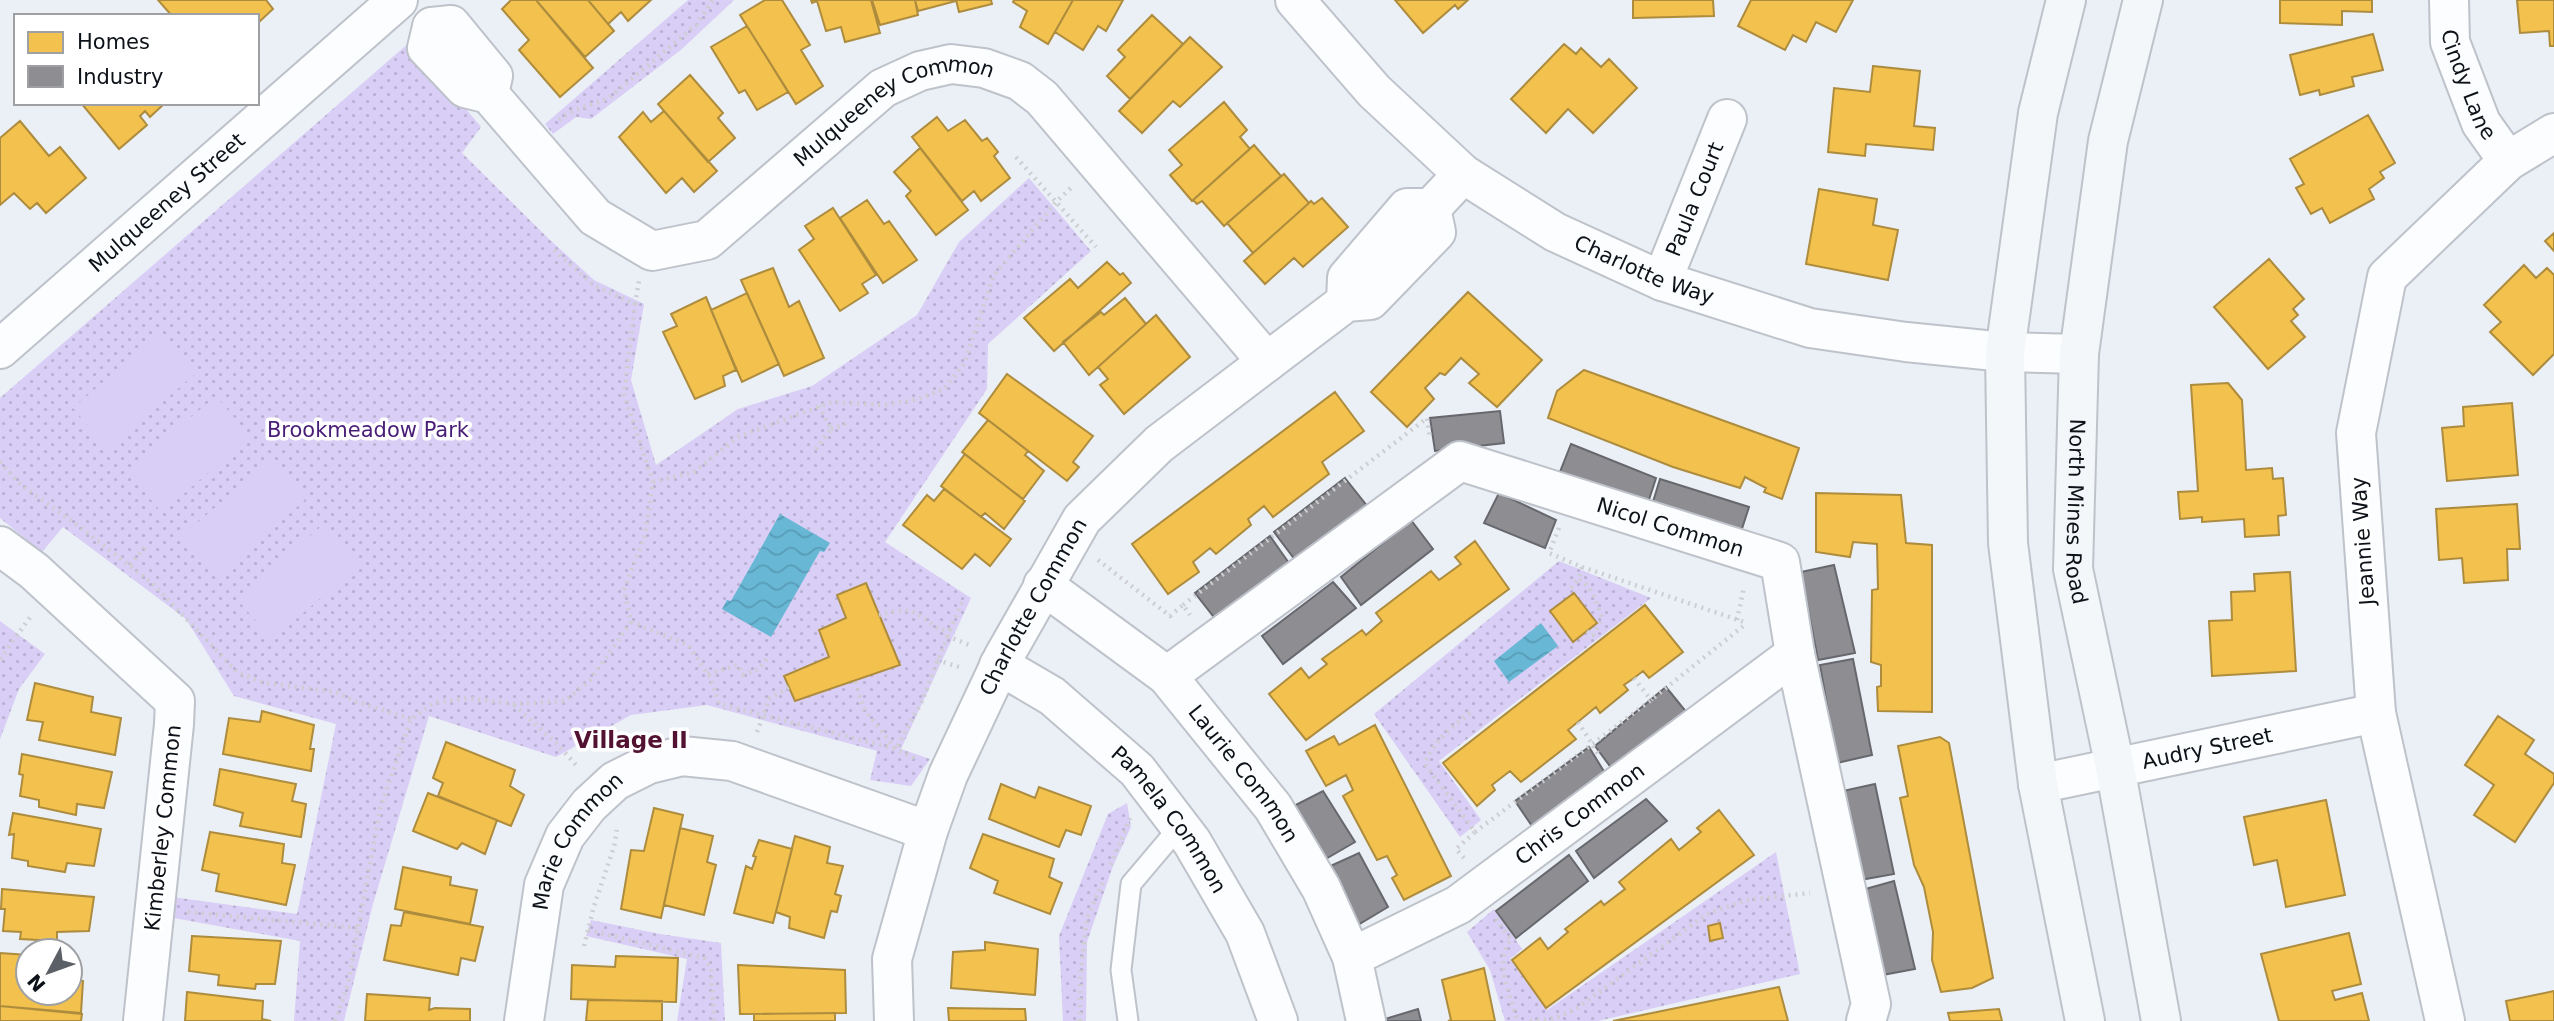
<svg xmlns="http://www.w3.org/2000/svg" width="2554" height="1021" font-family="'DejaVu Sans',sans-serif">
<style>
.park{fill:url(#park-dots)}
.pitch{fill:#d9cef6}
.water{fill:url(#water-waves)}
.homes{fill:#f2c14e;stroke:#ad8c3e;stroke-width:2}
.industry{fill:#8d8d92;stroke:#67686d;stroke-width:2}
.lines{fill:none;stroke-linecap:round;stroke-linejoin:round}
.service-casing{stroke:#bec2ca;stroke-width:23}
.minor-casing{stroke:#bec2ca;stroke-width:42}
.tertiary-casing{stroke:#bec2ca;stroke-width:42}
.secondary-casing{stroke:#bec2ca;stroke-width:42}
.path{stroke:#cdced1;stroke-width:4.5;stroke-dasharray:2 5;stroke-linecap:butt}
.service{stroke:#fcfdfe;stroke-width:19}
.minor{stroke:#fcfdfe;stroke-width:38}
.tertiary{stroke:#fcfdfe;stroke-width:38}
.secondary{stroke:#f4f7f9;stroke-width:38}
.labels{text-anchor:middle;stroke-width:7;stroke-linejoin:round;paint-order:stroke}
.street-label{font-size:21px;fill:#0d1118;stroke:#fff}
.park-label{font-size:21px;fill:#481d77;stroke:#fff}
.neighbourhood-label{font-size:23px;font-weight:bold;fill:#531231;stroke:#fff}
</style>
<defs>
<pattern id="park-dots" width="8" height="8" patternUnits="userSpaceOnUse" patternTransform="scale(1.75)"><rect width="8" height="8" fill="#d9cef6"/><path d="M2 2h.1M6 6h.1" fill="none" stroke="#b9b0d2" stroke-width="1.8" stroke-linecap="round"/></pattern>
<pattern id="water-waves" width="16" height="10" patternUnits="userSpaceOnUse" patternTransform="scale(1.75)"><rect width="16" height="10" fill="#67b7d5"/><path d="M0 5q4-4 8 0t8 0" fill="none" stroke="#589cb6"/></pattern>
</defs>
<rect width="100%" height="100%" fill="#ebeff6"/>
<path class="park" d="M688,0H734L682,49L591,119L576,117L553,134L545,124Z
M410,42L481,127L462,153L549,239L594,280L644,304L631,380L656,465L738,409L812,386L917,315L959,242L1029,178L1091,251L988,344L987,389L885,542L971,598L901,749L930,759L911,786L870,780L877,751L707,705L631,715L556,757L429,716L373,904L344,1021H294L300,941L163,916L165,896L297,914L336,724L234,696L186,619L63,527L42,552L0,518V398Z
M1559,561L1651,598L1439,761L1481,820L1460,837L1374,714Z
M0,621L45,654L19,689L0,739Z
M1127,803L1131,827L1113,866L1087,942L1086,1021H1063L1059,936L1108,814Z
M1776,852L1800,974L1598,1021H1505L1490,970L1467,932L1494,909L1522,949L1510,959L1547,1010Z
M591,920L660,934L721,943L725,1021H677L687,959L586,936Z"/>
<path class="pitch" d="M160,333L196,373L108,450L73,408Z
M216,396L250,436L162,513L127,471Z
M270,460L305,500L218,577L182,536Z
M325,523L361,563L272,640L237,599Z"/>
<path class="water" d="M780,514L830,543L824,552L820,551L771,637L722,609L727,600L731,601Z
M1541,623L1558,646L1509,682L1494,661Z"/>
<path class="homes" d="M158,0H266L273,9L257,24V16H172Z
M511,0H536L593,68L560,97L519,50L529,40L502,9Z
M536,0H588L614,31L585,57Z
M588,0H651L628,21L621,12L608,24Z
M765,0H782L810,45L801,50L823,86L796,104L740,15Z
M811,0H871L880,33L845,42L841,27L826,31L817,1L812,3Z
M872,0H915L918,15L880,25Z
M915,0H956V1L918,11Z
M991,0L992,4L959,12L956,0Z
M1014,0H1073L1048,44L1020,27L1027,11L1013,2Z
M1073,0H1123L1106,31L1098,26L1083,50L1055,32Z
M1395,0H1468L1458,9L1455,5L1423,33Z
M1633,0H1713L1714,16L1633,18Z
M1751,0H1853L1836,32L1816,22L1806,42L1793,35L1785,50L1738,26Z
M2280,0H2372V12L2342,11V25L2280,23Z
M2517,0H2554V46H2550L2549,31L2520,33Z
M1152,15L1183,44L1130,99L1107,76L1125,57L1118,50Z
M747,26L788,92L757,110L745,90L739,93L711,47Z
M2373,34L2383,70L2352,77L2354,86L2320,95L2319,90L2300,95L2290,55Z
M1190,37L1222,67L1180,107L1173,101L1142,133L1119,111Z
M1564,44L1576,54L1581,48L1601,67L1609,59L1637,88L1593,133L1568,109L1546,133L1511,99Z
M1873,66L1920,71L1914,126L1935,128L1933,150L1866,144L1865,156L1828,152L1834,88L1870,92Z
M690,75L723,113L718,118L735,138L708,162L658,104Z
M1224,102L1247,130L1240,137L1250,149L1192,201L1170,175L1182,165L1169,150Z
M81,103H165L150,117L145,111L140,116L147,125L119,149Z
M664,111L717,171L694,192L682,178L666,193L619,137L643,112L651,122Z
M2368,115L2395,163L2380,172L2384,178L2369,189L2374,199L2330,223L2322,208L2311,214L2296,188L2304,184L2290,159Z
M937,117L948,131L965,120L982,141L987,138L998,152L994,156L1010,178L981,201L974,191L962,201L912,137Z
M20,121L49,156L60,147L86,178L46,213L37,203L30,209L14,193L0,205V138Z
M1254,145L1281,176L1224,226L1202,201L1197,204L1193,200Z
M920,148L968,210L936,235L906,196L911,191L894,172Z
M1284,174L1309,203L1253,253L1227,223Z
M1819,189L1877,199L1873,225L1898,230L1888,280L1806,264Z
M1322,198L1348,227L1303,267L1294,258L1265,284L1244,261L1309,203L1311,201L1314,204Z
M867,200L884,224L889,221L917,260L883,283L840,218Z
M833,208L876,275L862,284L868,293L840,311L799,250L814,239L805,226Z
M2554,233V251L2545,241Z
M2269,259L2304,299L2293,309L2298,315L2291,321L2305,337L2268,369L2214,307Z
M1107,262L1120,275L1123,273L1131,283L1054,351L1024,318L1070,279L1078,288Z
M2524,265L2536,278L2547,268L2554,275V354L2533,375L2490,332L2501,322L2484,305Z
M773,268L789,307L799,301L824,358L784,376L741,280Z
M1468,292L1542,360L1497,407L1469,383L1479,374L1461,358L1445,375L1440,373L1425,388L1434,399L1407,427L1371,392Z
M747,293L779,364L742,382L711,310Z
M706,297L736,370L723,376L725,386L695,399L663,332L677,326L671,314Z
M1125,298L1146,324L1089,375L1063,342L1101,312L1104,315Z
M1156,315L1190,357L1124,414L1100,385L1108,379L1098,367Z
M1584,370L1799,448L1782,499L1764,492L1766,488L1745,477L1740,488L1673,467L1548,418L1557,391Z
M1007,374L1093,436L1073,462L1079,467L1067,481L979,413Z
M2228,383L2242,400L2246,470L2272,468L2273,479L2283,478L2286,515L2278,516L2279,535L2245,537L2244,519L2202,522V517L2180,519L2178,492L2198,491L2191,385Z
M1335,392L1364,431L1322,462L1329,474L1273,517L1264,506L1248,519L1251,525L1216,554L1210,548L1193,562L1199,572L1168,594L1132,544Z
M2512,403L2518,475L2447,481L2442,428L2464,426L2463,407Z
M988,420L1028,451L1025,455L1044,471L1023,499L962,452Z
M965,454L1025,501L1004,529L985,513L981,517L941,486Z
M944,489L1011,539L990,566L975,554L962,569L903,525L927,495L934,501Z
M1816,493L1901,495L1906,543L1932,545V712L1878,711L1877,687L1881,686V665L1871,662L1872,590L1878,589L1877,544L1853,542L1850,557L1816,552Z
M2517,504L2520,549H2507L2508,580L2464,583L2462,558L2439,560L2436,509Z
M1475,541L1509,589L1306,740L1269,694L1301,668L1309,678L1327,664L1322,659L1362,630L1366,635L1382,621L1376,613L1431,571L1439,580L1461,564L1455,557Z
M2290,572L2296,671L2212,676L2209,621L2232,620L2231,592L2255,591L2254,574Z
M866,583L900,665L795,701L784,676L829,657L819,630L846,618L837,595Z
M1574,593L1597,623L1573,642L1550,611Z
M1645,605L1683,652L1649,678L1643,671L1634,678L1624,685L1628,690L1600,713L1596,707L1568,730L1576,739L1521,782L1510,771L1492,785L1495,790L1477,806L1443,763Z
M35,683L93,697L91,712L121,718L115,755L39,740L43,722L27,720Z
M262,711L314,725L310,749H314L311,771L223,754L229,718L260,722Z
M2498,716L2534,740L2525,754L2554,774V783L2515,842L2474,815L2494,785L2465,765Z
M1375,725L1451,876L1404,900L1392,878L1397,875L1387,856L1377,860L1343,796L1353,790L1346,775L1326,786L1306,751L1334,736L1339,745Z
M1940,737L1949,743L1993,978L1972,988L1941,992L1932,960L1933,932L1924,887L1914,865L1900,798L1908,796L1898,746Z
M446,742L515,770L510,786L524,795L511,826L438,796L443,783L433,778Z
M22,754L112,772L104,808L77,804L76,815L39,807V800L20,796L23,775L19,774Z
M220,769L296,784L292,801L306,804L301,837L240,826L243,813L214,805Z
M1001,784L1035,798L1039,787L1091,806L1081,835L1066,830L1059,847L989,819Z
M428,793L497,820L485,854L462,843L457,849L413,831Z
M2326,800L2345,895L2286,907L2277,860L2254,865L2244,817Z
M654,808L683,815L661,918L621,909L631,850L644,851Z
M1719,810L1754,855L1546,1008L1512,960L1540,938L1548,949L1568,932L1565,929L1601,901L1604,905L1625,889L1619,882L1671,839L1679,850L1701,832L1697,828Z
M13,813L101,829L94,866L67,863L65,872L28,866V861L12,858L14,834L9,835Z
M680,828L713,836L707,862L716,865L704,915L664,905Z
M210,832L284,844L282,863L295,865L286,905L216,891L219,874L202,870Z
M983,834L1054,859L1049,877L1062,883L1050,914L994,893L998,881L970,868Z
M795,836L830,847L827,863L843,866L835,894L841,896L837,912L831,911L824,938L789,928L790,917L776,912Z
M759,840L792,849L773,923L734,913L746,866L752,869L756,857L753,856Z
M403,867L451,877L450,885L477,890L470,924L395,909Z
M2,889L94,897L89,931L57,932V941L20,939L21,932L3,931L5,909H1Z
M404,912L483,927L475,961L461,958L458,975L384,960L391,925L401,926Z
M1720,923L1723,938L1710,941L1708,926Z
M2349,933L2361,984L2332,991L2335,1000L2362,993L2369,1021H2279L2261,954Z
M192,936L281,941L275,984H256L255,989L218,985L219,975L189,971Z
M985,942L1038,949L1035,995L951,988L953,952L985,950Z
M0,953L28,955V993H70V978L83,981L81,1013L0,1006Z
M616,956L678,958L676,1002L571,999L572,965L615,967Z
M738,965L845,970L846,1013L740,1014Z
M1484,968L1495,1021H1448L1451,1020L1442,980Z
M1779,987L1788,1021H1613Z
M2554,991V1021H2510L2506,1001Z
M187,992L263,1001L262,1019L271,1021H185Z
M367,994L430,998L429,1010L435,1008L470,1009V1021H365Z
M588,1000L662,1001V1021H586Z
M0,1006L82,1014L81,1021H0Z
M948,1008L1025,1009L1026,1021H949Z
M1999,1009L2002,1021H1950L1948,1013Z
M835,1013V1021H754V1014Z"/>
<path class="industry" d="M1500,411L1504,443L1435,451L1430,418Z
M1571,444L1656,478L1645,512L1558,477Z
M1345,478L1368,507L1296,561L1274,532Z
M1660,479L1749,507L1738,541L1649,515Z
M1499,493L1556,520L1545,548L1484,523Z
M1411,520L1433,549L1361,605L1341,577Z
M1270,536L1291,566L1217,621L1195,593Z
M1834,565L1855,653L1818,660L1801,572Z
M1333,582L1356,608L1283,664L1262,636Z
M1853,659L1872,755L1837,763L1820,665Z
M1666,687L1688,714L1615,773L1595,746Z
M1589,747L1608,778L1534,829L1515,801Z
M1875,784L1894,874L1860,880L1843,791Z
M1323,791L1355,842L1324,860L1290,808Z
M1646,799L1667,821L1594,878L1576,851Z
M1359,853L1388,907L1356,926L1326,868Z
M1569,855L1588,881L1516,938L1496,911Z
M1894,881L1915,969L1877,976L1862,890Z
M1418,1009L1421,1021H1386L1385,1019Z"/>
<g class="lines">
<g class="service-casing">
<path id="service" d="M1128,1021L1121,970L1131,884L1180,826"/>
</g>
<g class="minor-casing">
<g id="minor">
<path id="s1" d="M2449,0L2450,42L2481,123L2508,161"/>
<path id="s2" d="M432,27L427,48L465,88L489,94L595,217L652,251L707,240L883,88L920,71L951,64L984,68L1020,81L1042,98L1267,362"/>
<path d="M432,27L451,25L493,76L489,94"/>
<path id="s3" d="M1662,281L1727,119"/>
<path d="M1346,302L1347,278L1407,208H1431L1463,174"/>
<path id="s4" d="M0,349L398,0"/>
<path d="M0,546L34,571L175,701L174,724L143,1021"/>
<path id="s5" d="M1043,585L1167,676L1273,807L1321,888L1352,957L1366,1021"/>
<path id="s6" d="M999,665L1052,696L1137,770L1192,842L1245,933L1278,1021"/>
<path id="s7" d="M1167,676L1460,461L1780,562L1795,654L1871,1004L1866,1021"/>
<path id="s8" d="M2038,784L2376,713"/>
<path id="s9" d="M1352,957L1458,905L1795,654"/>
<path id="s10" d="M524,1021L544,885L565,836L589,805L615,781L649,764L682,756L732,761L928,831"/>
<path id="s11" d="M894,1021L892,959L928,831L948,775L1003,658L1082,519L1159,444L1346,302L1370,300L1436,232L1431,208"/>
<path d="M2445,1021L2376,713L2356,433L2387,277L2508,161L2554,133"/>
</g>
</g>
<g class="tertiary-casing">
<g id="tertiary">
<path id="s12" d="M1295,0L1374,91L1463,174L1555,232L1662,281L1810,328L1906,342L2005,352L2079,354"/>
</g>
</g>
<g class="secondary-casing">
<g id="secondary">
<path d="M2066,0L2038,113L2005,352L2006,420L2008,543L2038,784L2085,1021"/>
<path id="s13" d="M2143,0L2108,141L2079,354L2073,569L2115,767L2161,1021"/>
</g>
</g>
<path class="path" d="M559,120C574,107 593,106 610,97L696,25L713,0
M1016,157L1096,247
M554,250L595,286L635,304L624,394L653,482L645,535L624,590L631,622L688,645L711,679L719,704L896,749L922,701L950,630H941C911,612 917,605 879,615
M635,304L639,281
M831,429L849,423
M816,449L831,429L819,406
M0,462L21,485L72,521L152,583L237,672L264,683L336,692L354,701L411,719
M653,482L694,472L738,437L832,402L884,405L915,400L944,389L964,364L994,275L1056,202L1073,186
M1559,528L1549,553L1582,567L1578,579C1592,585 1597,604 1602,618L1593,635L1586,631
M1098,560L1170,616L1183,605L1190,615
M130,565L146,546
M1582,567L1747,623
M1571,588L1578,579
M1183,605L1427,418L1430,439
M1737,620L1744,587
M950,630L962,602
M947,636L972,646
M0,659L31,616
M937,660L959,667
M708,674L738,665L743,675L759,669L767,658
M1634,678L1651,700L1652,699
M855,682L864,709L896,749L918,760
M514,705L555,742L578,767
M1578,722L1599,755
M757,732L769,699L789,687
M1475,832L1651,700L1747,623
M1464,858L1456,849L1475,832L1425,764C1432,741 1455,725 1474,710
M1111,865L1130,818
M188,912L358,928
M1496,919L1511,940C1493,959 1511,999 1518,1021
M588,930L704,958L711,968L714,1021
M584,946L594,906L614,847L617,829
M335,1021L348,984L380,809L411,719L434,703L468,698L513,704L565,701L590,680L631,622
M1080,1021V980L1087,918L1103,882
M1530,1021L1556,1018L1577,1008L1707,914L1747,900L1810,893"/>
<use href="#service" class="service"/>
<use href="#minor" class="minor"/>
<use href="#tertiary" class="tertiary"/>
<use href="#secondary" class="secondary"/>
</g>
<g class="labels">
<g class="street-label">
<text dy="7" stroke="none"><textPath href="#s1" startOffset="88">Cindy Lane</textPath></text>
<text dy="7" stroke="none"><textPath href="#s2" startOffset="620">Mulqueeney Common</textPath></text>
<text dy="7" stroke="none"><textPath href="#s3" startOffset="88">Paula Court</textPath></text>
<text dy="7" stroke="none"><textPath href="#s4" startOffset="222">Mulqueeney Street</textPath></text>
<text dy="7" stroke="none"><textPath href="#s12" startOffset="448">Charlotte Way</textPath></text>
<text dy="7" stroke="none"><textPath href="#s13" startOffset="518">North Mines Road</textPath></text>
<text dy="7" stroke="none"><textPath href="#s7" startOffset="584">Nicol Common</textPath></text>
<text transform="translate(2363 541) rotate(-94)" y="7">Jeannie Way</text>
<text dy="7" stroke="none"><textPath href="#s11" startOffset="443">Charlotte Common</textPath></text>
<text dy="7" stroke="none"><textPath href="#s8" startOffset="173">Audry Street</textPath></text>
<text dy="7" stroke="none"><textPath href="#s5" startOffset="278">Laurie Common</textPath></text>
<text dy="7" stroke="none"><textPath href="#s9" startOffset="270">Chris Common</textPath></text>
<text dy="7" stroke="none"><textPath href="#s6" startOffset="233">Pamela Common</textPath></text>
<text transform="translate(163 828) rotate(-84)" y="7">Kimberley Common</text>
<text dy="7" stroke="none"><textPath href="#s10" startOffset="192">Marie Common</textPath></text>
</g>
<g class="park-label">
<text x="368" y="437">Brookmeadow Park</text>
</g>
<g class="neighbourhood-label">
<text x="631" y="748">Village II</text>
</g>
</g>
<rect x="14" y="14" width="245" height="91" fill="#ffffff" stroke="#9ea0a3" stroke-width="2"/>
<rect x="28" y="32" width="35" height="21" fill="#f2c14e" stroke="#9ea0a3" stroke-width="2"/>
<text x="77" y="49" font-size="21" fill="#0d1118">Homes</text>
<rect x="28" y="66" width="35" height="21" fill="#8d8d92" stroke="#9ea0a3" stroke-width="2"/>
<text x="77" y="84" font-size="21" fill="#0d1118">Industry</text>
<g transform="translate(49 972) rotate(229)"><circle r="33" fill="#ffffff" stroke="#9ea0a3" stroke-width="2"/>
<path d="M0-5L12 26L0 18L-12 26Z" fill="#5b5f66"/>
<text y="-10" font-size="19" font-weight="bold" text-anchor="middle" fill="#0d1118">N</text>
</g>
</svg>
